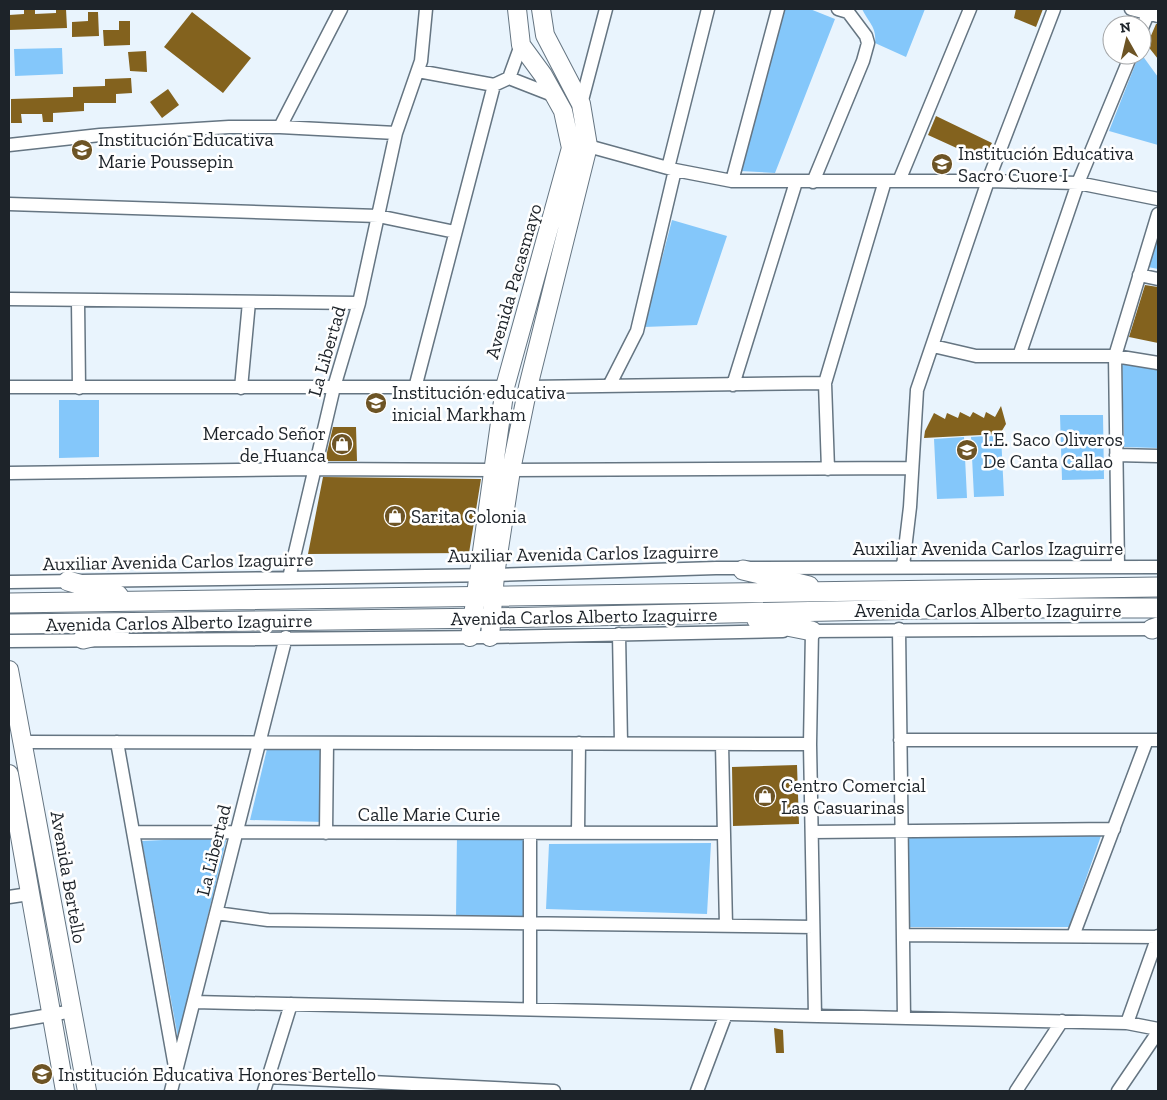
<svg xmlns="http://www.w3.org/2000/svg" width="1167" height="1100" font-family="'Zilla Slab',serif">
<style>
.green{fill:#84c7fa}
.building{fill:#83621e}
.lines{fill:none;stroke-linecap:round;stroke-linejoin:round}
.street-casing{stroke:#657582;stroke-width:15}
.secondary-casing{stroke:#657582;stroke-width:20}
.primary-casing{stroke:#657582;stroke-width:21}
.street{stroke:#fff;stroke-width:12}
.secondary{stroke:#fff;stroke-width:18}
.primary{stroke:#fff;stroke-width:19}
.labels{text-anchor:middle;stroke-width:5;stroke-linejoin:round;paint-order:stroke}
.poi-label{font-size:19px;fill:#1d2329;stroke:#fff;text-anchor:start}
.street-label{font-size:19px;fill:#1d2329;stroke:#fff}
</style>
<rect width="100%" height="100%" fill="#e9f4fd"/>
<path class="green" d="M784,9H810L835,19L775,173L740,171Z
M862,9H925L906,57L875,43C877,27 868,22 862,9Z
M62,48L63,74L15,76L14,49Z
M1139,55H1142L1158,77V145L1109,131Z
M672,220L727,236L697,325L644,327Z
M1158,238V269L1148,267Z
M1122,364L1158,370V448L1124,447Z
M59,400H99V457L59,458Z
M1060,415H1103L1104,479L1062,480Z
M1001,435L1004,496L974,497L971,437Z
M964,437L967,498L937,499L934,439Z
M267,749H325L324,822L250,820Z
M1102,833L1069,927H908L906,836Z
M457,835H525L526,919L456,918Z
M227,837L178,1038L142,841Z
M711,843L707,914L546,909L549,844Z"/>
<path class="building" d="M24,9H35V14L56,13V9H66L67,28L9,30V15L24,14Z
M1016,9H1043L1036,27L1014,18Z
M88,12H98L99,36L72,37V22L88,21Z
M192,12L251,58L223,93L164,47Z
M119,21H130V45L104,46L103,30H119Z
M1156,24H1158V59L1147,45Z
M146,51L147,72L130,71L128,52Z
M131,78L132,93L116,94V103H84V111L53,113V122H43L42,114H21L22,123H11V99L73,97V87L105,86V79Z
M168,89L179,105L162,118L150,102Z
M936,116L992,143L983,160L928,135Z
M1145,285L1158,287V343L1129,337Z
M1001,406L1006,424L1000,434L924,438L925,431L934,413L945,419L947,413L958,418L960,412L970,417L973,412L984,418L986,412L995,417Z
M333,427H356L357,461H325Z
M323,477L481,479L469,553L308,554Z
M797,765L799,824L733,826L732,767Z
M774,1028L783,1030L784,1053H776Z"/>
<g class="lines">
<g class="street-casing">
<path id="street" d="M1131,9L1158,16
M1142,28L1148,14
M418,71L494,85L509,78L521,45
M509,78L555,96
M581,104L606,9
M280,127L341,9
M9,145L100,135L229,127H280L396,133
M588,146L675,170L732,181H988L1078,183L1158,199
M668,168L708,9
M732,181L778,9
M899,181L970,9
M813,182L863,61L868,43L866,36L848,12L838,9
M9,204L378,216L455,232
M1139,275L1158,279
M9,299L359,303
M78,301L79,388
M933,346L976,356H1115L1158,363
M1019,356L1078,183L1131,55
M733,385L796,182
M609,386L637,331L675,170
M9,387H505
M528,387L825,383
M241,388L249,302
M415,388L494,85
M1116,455L1158,456
M828,469L825,383L885,181
M511,470L912,468
M9,473L316,469L492,470
M903,566L910,507L917,390L988,181L1054,9
M1118,567L1115,356L1158,214
M289,578L334,387L359,303L396,133L421,61L426,9
M9,582L495,575L716,568L1158,567
M899,629L904,1018
M806,631L1158,629
M812,631L810,744L815,1016
M619,634L621,743
M9,641L490,637L783,631
M900,740H1158
M23,742L810,744
M117,742L175,1067
M722,744L726,926
M133,832L724,833
M812,832L1114,829
M326,833L327,743
M578,833L579,743
M9,897L29,894
M216,913L268,920L813,927
M903,935L1158,937
M1073,936L1147,740
M194,1002L1127,1023L1158,936
M530,1009V833
M9,1022L73,1011
M1127,1023L1158,1029
M268,1077L554,1091
M171,1091L286,637
M264,1091L291,1004
M697,1091L726,1014
M1016,1091L1062,1021
M1118,1091L1158,1032"/>
</g>
<g class="secondary-casing">
<path id="secondary" d="M470,637L505,387L571,148L563,111L543,75L521,45L517,9
M490,637L495,575L511,470L528,387L588,146L581,104L545,35L541,9
M9,670L87,1091
M9,774L65,1091"/>
</g>
<g class="primary-casing">
<path id="primary" d="M743,570L809,586
M68,581L118,595
M9,603L1158,587
M757,620L812,631
M9,624L491,618L973,608H1158
M1152,629L1158,627
M83,639L120,630"/>
</g>
<use href="#street" class="street"/>
<use href="#secondary" class="secondary"/>
<use href="#primary" class="primary"/>
</g>
<defs>
<g id="school-disc" transform="scale(1.125)"><circle r="9.5" fill="#6d5425" stroke="#fff"/><path d="M0-5L7-2L0 1L-7-2ZM-4 1L0 2.5L4 1V4Q0 6-4 4Z" fill="#fff"/></g>
<g id="shop-disc" transform="scale(1.125)"><circle r="9.5" fill="#6d5425" stroke="#fff"/><path d="M-5-2.5h2.3a2.7 3.5 0 0 1 5.4 0H5L5.5 6h-11ZM-1.5-2.5h3a1.5 2.3 0 0 0-3 0Z" fill="#fff"/></g>
</defs>
<g fill-rule="evenodd">
<use href="#school-disc" x="82" y="150"/>
<use href="#school-disc" x="942" y="164"/>
<use href="#school-disc" x="376" y="403"/>
<use href="#shop-disc" x="342" y="444"/>
<use href="#school-disc" x="967" y="450"/>
<use href="#shop-disc" x="395" y="516"/>
<use href="#shop-disc" x="765" y="796"/>
<use href="#school-disc" x="42" y="1074"/>
</g>
<g class="labels">
<g class="poi-label">
<text x="98" y="146">Institución Educativa<tspan x="98" dy="22">Marie Poussepin</tspan></text>
<text x="958" y="160">Institución Educativa<tspan x="958" dy="22">Sacro Cuore I</tspan></text>
<text x="392" y="399">Institución educativa<tspan x="392" dy="22">inicial Markham</tspan></text>
<text x="326" y="440" text-anchor="end">Mercado Señor<tspan x="326" dy="22">de Huanca</tspan></text>
<text x="983" y="446">I.E. Saco Oliveros<tspan x="983" dy="22">De Canta Callao</tspan></text>
<text x="411" y="523">Sarita Colonia</text>
<text x="781" y="792">Centro Comercial<tspan x="781" dy="22">Las Casuarinas</tspan></text>
<text x="58" y="1081">Institución Educativa Honores Bertello</text>
</g>
<g class="street-label">
<text transform="translate(513 281) rotate(-74)" y="7">Avenida Pacasmayo</text>
<text transform="translate(326 351) rotate(-74)" y="7">La Libertad</text>
<text x="988" y="555">Auxiliar Avenida Carlos Izaguirre</text>
<text transform="translate(583 553) rotate(-1)" y="7">Auxiliar Avenida Carlos Izaguirre</text>
<text transform="translate(178 561) rotate(-1)" y="7">Auxiliar Avenida Carlos Izaguirre</text>
<text x="988" y="617">Avenida Carlos Alberto Izaguirre</text>
<text transform="translate(584 616) rotate(-1)" y="7">Avenida Carlos Alberto Izaguirre</text>
<text transform="translate(179 622) rotate(-1)" y="7">Avenida Carlos Alberto Izaguirre</text>
<text x="429" y="821">Calle Marie Curie</text>
<text transform="translate(213 850) rotate(-76)" y="7">La Libertad</text>
<text transform="translate(69 877) rotate(80)" y="7">Avenida Bertello</text>
</g>
</g>
<rect width="1167" height="1100" fill="none" stroke="#1d2329" stroke-width="20"/>
<g transform="translate(1127 40) rotate(352)"><circle r="24" fill="#ffffff" stroke="#a5a7a9"/>
<path d="M0-4L9 19L0 12L-9 19Z" fill="#6d5425"/>
<text y="-8" font-size="14" font-weight="bold" text-anchor="middle" fill="#1d2329">N</text>
</g>
</svg>
